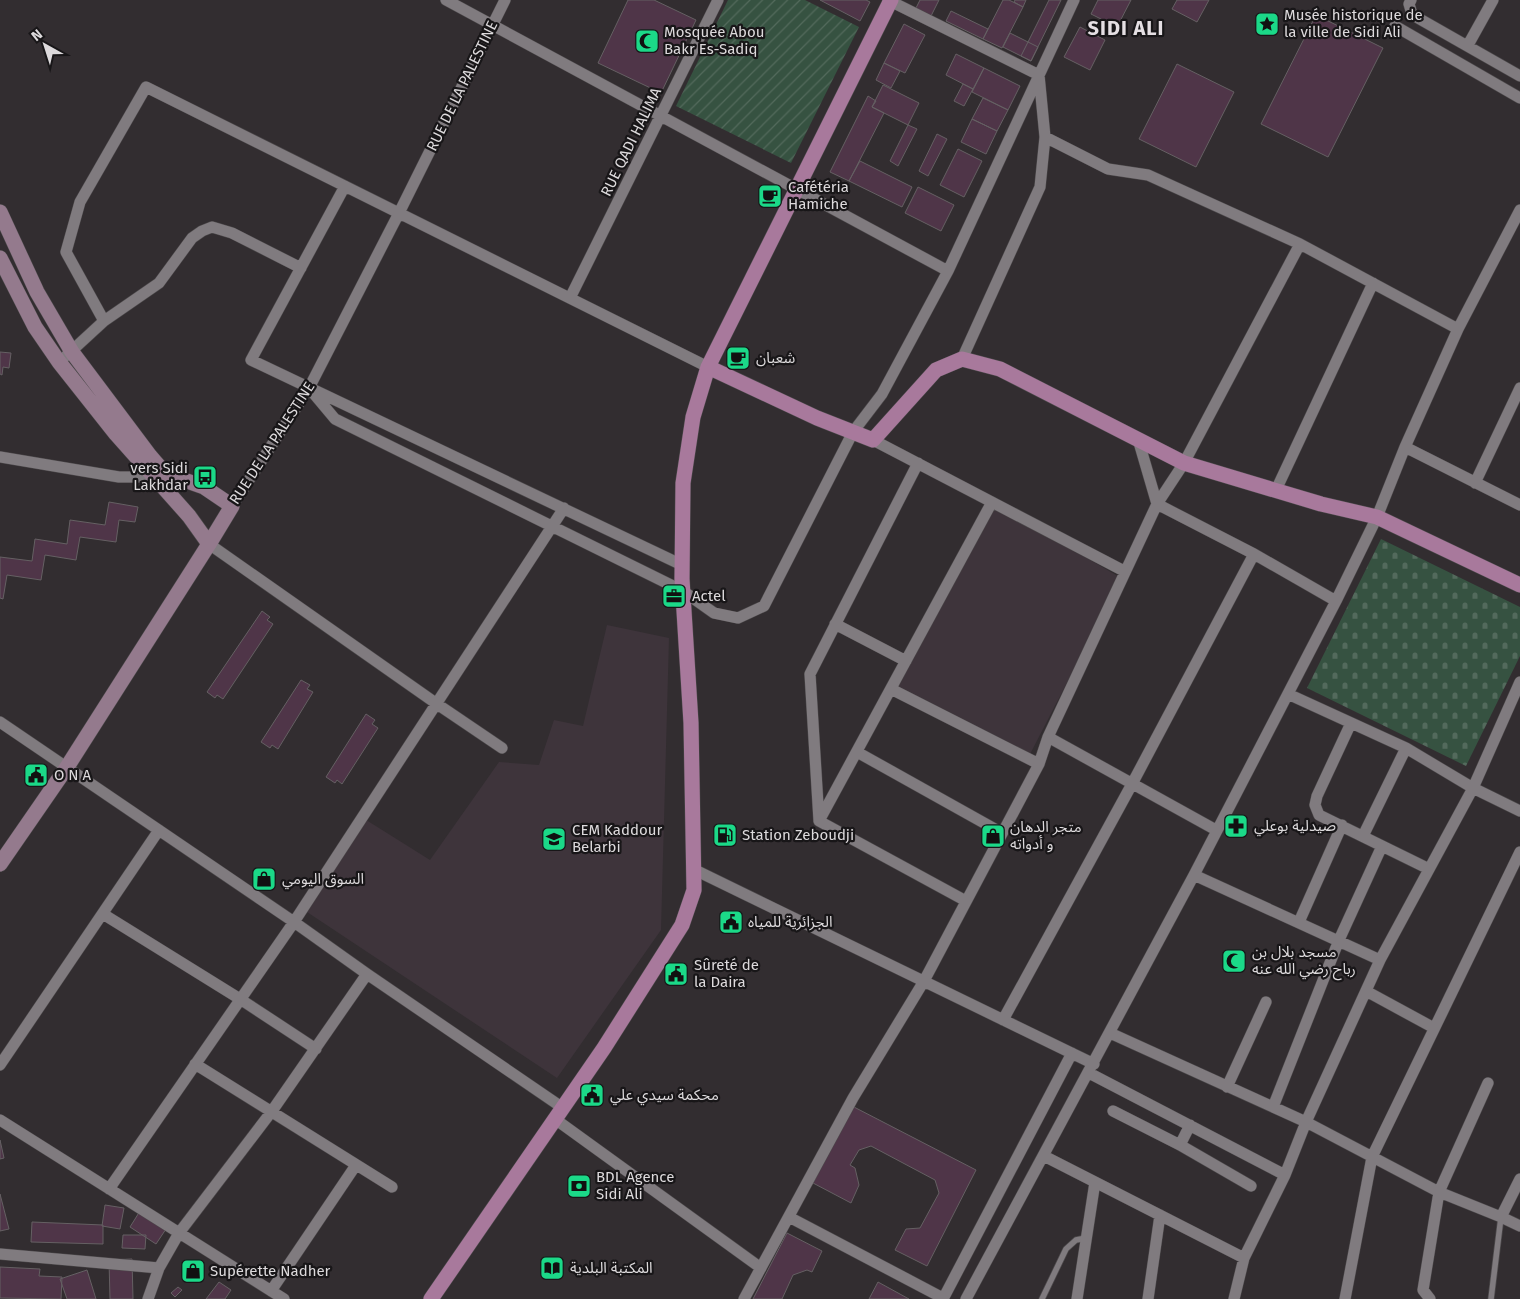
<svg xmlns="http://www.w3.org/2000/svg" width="1520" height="1299" font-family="'Fira Sans','Noto Sans Arabic',sans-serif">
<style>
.built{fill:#3e343b}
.cemetery{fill:url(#cemetery-stones)}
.garden{fill:url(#garden-furrows)}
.building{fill:#4f3548;stroke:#656063}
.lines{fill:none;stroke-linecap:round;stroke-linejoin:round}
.lane-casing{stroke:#4c494b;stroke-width:7}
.street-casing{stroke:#4c494b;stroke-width:12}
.secondary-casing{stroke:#4c494b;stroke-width:16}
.primary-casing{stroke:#4c494b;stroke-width:16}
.lane{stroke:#807b7f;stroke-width:5.5}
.street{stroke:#807b7f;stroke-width:11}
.secondary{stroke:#947a8d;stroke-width:15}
.primary{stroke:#a8799c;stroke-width:15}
.labels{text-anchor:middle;stroke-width:4.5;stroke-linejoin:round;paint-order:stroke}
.poi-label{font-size:15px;fill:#dddadc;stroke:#181618;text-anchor:start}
.street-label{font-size:15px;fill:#dddadc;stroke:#181618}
.district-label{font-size:20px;font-weight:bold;letter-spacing:1px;fill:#e5dfe3;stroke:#181618}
</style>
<defs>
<pattern id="cemetery-stones" width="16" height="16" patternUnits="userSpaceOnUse" patternTransform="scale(1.25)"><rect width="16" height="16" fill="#365241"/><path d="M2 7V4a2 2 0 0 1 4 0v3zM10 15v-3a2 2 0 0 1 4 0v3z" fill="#536a5c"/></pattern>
<pattern id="garden-furrows" width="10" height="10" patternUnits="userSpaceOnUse" patternTransform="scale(1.25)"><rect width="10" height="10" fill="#365241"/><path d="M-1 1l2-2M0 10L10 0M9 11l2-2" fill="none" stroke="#536a5c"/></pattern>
</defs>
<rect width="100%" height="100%" fill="#322d30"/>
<path class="built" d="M992,502L1121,578L1028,758L891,689Z
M607,625L669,638L661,930L557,1078L304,910L363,818L430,860L499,762L539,765L554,720L583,726Z"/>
<path class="cemetery" d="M1381,539L1520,607V656L1466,766L1307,688Z"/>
<path class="garden" d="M728,0H805L859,27L791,163L676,106Z"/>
<path class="building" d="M628,0H654L696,20L661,93L598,63Z
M820,0H866L870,2L860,21Z
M920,0H939L931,16L916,8Z
M1003,0H1009L1023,7L1002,48L983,39Z
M1015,0H1026L1023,7L1014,2Z
M1049,0H1061L1031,61L1021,56Z
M1098,0H1131L1117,27L1091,14Z
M1177,0H1209L1197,22L1172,9Z
M951,11L988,29L983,39L946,21Z
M1316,15L1383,48L1328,157L1261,124Z
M904,24L925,35L905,73L884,63Z
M1080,27L1105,40L1090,70L1064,57Z
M1010,33L1038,47L1031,61L1003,47Z
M956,54L984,68L973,89L946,75Z
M884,63L900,71L891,88L876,80Z
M1177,64L1234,92L1196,167L1139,139Z
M984,68L1020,86L1008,110L972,92Z
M963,84L973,89L964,106L954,101Z
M883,85L919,103L908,125L872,107Z
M868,96L876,101L872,107L884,113L849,181L830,172Z
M983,98L1008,110L997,131L972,119Z
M972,119L997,131L986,154L961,142Z
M908,125L917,129L898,166L890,161Z
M937,134L947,139L928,176L919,171Z
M958,149L982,161L964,197L940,185Z
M860,161L912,187L902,207L849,181Z
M918,187L954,205L941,231L905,213Z
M0,352L11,353L9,368L3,367L2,375L0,374Z
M109,502L138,507L135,522L119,520L116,542L80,537L76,560L45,555L41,580L7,575L3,599L0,598V557L32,561L35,539L67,544L70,520L105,525Z
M262,611L270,617L267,620L273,624L223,699L217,695L215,698L207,692Z
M301,680L310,685L307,689L313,692L278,749L272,745L270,748L261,742Z
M366,714L375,720L372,724L378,728L342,784L337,780L335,783L326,777Z
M852,1106L976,1170L927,1266L895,1250L906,1229L920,1228L939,1193L935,1180L871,1146L859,1150L850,1165L855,1168L859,1185L851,1203L813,1183Z
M0,1140L4,1158L0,1159Z
M0,1194L9,1229L0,1231Z
M105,1205L124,1208L120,1229L102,1226Z
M140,1211L166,1229L156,1244L130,1227Z
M32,1222L103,1225V1244L31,1242Z
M787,1233L822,1251L812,1272L807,1270L793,1275L782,1299H753Z
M123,1235H146L145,1249L122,1248Z
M132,1259L133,1299H110L109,1260Z
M0,1267L40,1269L39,1276L62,1277L61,1299L0,1298Z
M87,1270L96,1299H67L60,1279Z
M219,1282L231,1290L225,1299H206Z
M878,1282L909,1299H869Z
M178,1287L182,1290L175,1297L171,1293Z"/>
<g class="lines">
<g class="lane-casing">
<path id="lane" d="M1042,1299L1066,1249L1076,1240L1086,1238
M1491,1299L1501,1217"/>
</g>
<g class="street-casing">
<path id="street" d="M446,0L948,271
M888,0L1039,75L1045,137L1040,187L962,359
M1411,0L1409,4L1412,14L1418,18L1520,76
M1395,26L1520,98
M1468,45L1493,0
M1045,137L1108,169L1148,175L1300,244L1458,329
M345,186L251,360L682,565
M570,298L718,0
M104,321L66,252L80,202L146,87L708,367
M66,356L104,321L159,283L192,238L202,231L212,227L232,233L301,268
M309,388L335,419L683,591L714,613L738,618L764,606L853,432L882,394L948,271L1074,0
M1138,439L1157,504L1254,554L1336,601
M873,440L1124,571
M1405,447L1520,505
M0,457L119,477H141L151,474L157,470
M1475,483L1520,388
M1276,490L1373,283
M232,506L309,388L399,213L505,0
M209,544L437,704L502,748
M835,624L906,661
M1520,682L1473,788L1380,960L1306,1122L1439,1192L1501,1217L1520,1226
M891,689L1039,764
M1288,694L1406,748L1473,788L1520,811
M0,722L294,922L367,974L563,1108
M1351,723L1317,796L1315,805L1319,815L1429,869
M1048,737L1216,830
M857,752L1002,833
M819,821L810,674L918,463
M1363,836L1406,748
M693,869L1094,1064
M1194,875L1380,960
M966,901L819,821L992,502
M103,914L240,999L316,1049
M1299,922L1342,825
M1366,991L1434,1028
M1003,1020L1132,784L1254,554
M1110,1033L1306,1122L1285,1175L1244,1258L1234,1299
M195,1064L392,1187
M0,1065L159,830
M1089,1073L1285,1175
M1227,1087L1266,1002
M1273,1107L1339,940L1382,846
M1113,1111L1180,1145L1190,1125
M555,1119L761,1268
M0,1120L284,1299
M1180,1145L1251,1186
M1044,1156L1244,1258
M109,1189L294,922L564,508
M789,1217L943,1298
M1501,1217L1520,1179
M0,1254L159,1268
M271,1291L356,1165
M148,1299L159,1268L179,1233L272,1111L367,974
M744,1299L853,1098L924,981L1039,764L1048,737L1157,504L1184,463L1300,244
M943,1299L1072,1053
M966,1299L1194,875L1336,601L1377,517L1405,447L1458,329L1520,210
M1077,1299L1095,1182
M1148,1299L1160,1215
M1345,1299L1372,1157L1520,852
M1430,1299L1423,1290L1439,1192L1488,1083"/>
</g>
<g class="secondary-casing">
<path id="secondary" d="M0,212L37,292L72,352L150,456L163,471L170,475L204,487L232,506L209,544L67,767L0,864
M0,258L35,327L59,362L116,434L189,516L209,544"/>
</g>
<g class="primary-casing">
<path id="primary" d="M708,367L817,418L873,440L936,370L962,359L1000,369L1184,463L1321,504L1377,517L1520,585
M431,1299L604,1048L682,925L694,890L691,723L682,579L683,483L693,417L708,367L891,0"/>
</g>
<use href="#lane" class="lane"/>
<use href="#street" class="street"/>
<use href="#secondary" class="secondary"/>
<use href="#primary" class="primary"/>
</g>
<defs>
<g id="sight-square" transform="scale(1.25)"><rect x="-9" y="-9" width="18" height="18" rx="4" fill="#1bd988" stroke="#181618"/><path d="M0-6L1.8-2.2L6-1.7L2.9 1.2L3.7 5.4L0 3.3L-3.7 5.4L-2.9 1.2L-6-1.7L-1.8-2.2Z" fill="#111"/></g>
<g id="mosque-square" transform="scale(1.25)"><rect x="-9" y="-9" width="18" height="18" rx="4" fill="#1bd988" stroke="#181618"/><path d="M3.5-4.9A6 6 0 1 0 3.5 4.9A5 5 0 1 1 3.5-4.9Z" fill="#111"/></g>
<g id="cafe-square" transform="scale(1.25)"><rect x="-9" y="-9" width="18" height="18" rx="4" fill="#1bd988" stroke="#181618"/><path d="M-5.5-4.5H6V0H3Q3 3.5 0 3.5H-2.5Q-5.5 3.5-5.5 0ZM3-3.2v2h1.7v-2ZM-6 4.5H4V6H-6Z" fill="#111"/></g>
<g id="bus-square" transform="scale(1.25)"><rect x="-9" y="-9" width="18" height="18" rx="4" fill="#1bd988" stroke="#181618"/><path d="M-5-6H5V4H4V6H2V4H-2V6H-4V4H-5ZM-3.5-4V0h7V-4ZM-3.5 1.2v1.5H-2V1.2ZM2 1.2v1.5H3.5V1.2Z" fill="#111"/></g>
<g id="office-square" transform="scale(1.25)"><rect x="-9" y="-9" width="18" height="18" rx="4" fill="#1bd988" stroke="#181618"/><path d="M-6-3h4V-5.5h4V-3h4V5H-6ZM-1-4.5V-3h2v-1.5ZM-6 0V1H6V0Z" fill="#111"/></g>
<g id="civic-square" transform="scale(1.25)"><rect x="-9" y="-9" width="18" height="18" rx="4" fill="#1bd988" stroke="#181618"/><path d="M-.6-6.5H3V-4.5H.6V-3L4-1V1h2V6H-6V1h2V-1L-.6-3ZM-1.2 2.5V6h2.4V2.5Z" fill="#111"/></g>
<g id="pharmacy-square" transform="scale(1.25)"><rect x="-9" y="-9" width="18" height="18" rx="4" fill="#1bd988" stroke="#181618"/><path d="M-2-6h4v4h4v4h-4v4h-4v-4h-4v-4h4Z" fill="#111"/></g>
<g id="fuel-square" transform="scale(1.25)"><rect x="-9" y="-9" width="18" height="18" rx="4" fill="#1bd988" stroke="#181618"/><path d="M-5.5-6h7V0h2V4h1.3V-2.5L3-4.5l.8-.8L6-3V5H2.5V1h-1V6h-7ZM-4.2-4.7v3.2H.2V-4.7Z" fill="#111"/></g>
<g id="shop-square" transform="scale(1.25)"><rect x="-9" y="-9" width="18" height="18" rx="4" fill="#1bd988" stroke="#181618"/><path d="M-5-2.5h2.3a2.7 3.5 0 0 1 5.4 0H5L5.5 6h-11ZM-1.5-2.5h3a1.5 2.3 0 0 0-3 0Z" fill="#111"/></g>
<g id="school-square" transform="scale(1.25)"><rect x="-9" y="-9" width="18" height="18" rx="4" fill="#1bd988" stroke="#181618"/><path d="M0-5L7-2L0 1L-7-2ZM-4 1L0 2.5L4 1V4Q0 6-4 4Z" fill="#111"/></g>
<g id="bank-square" transform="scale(1.25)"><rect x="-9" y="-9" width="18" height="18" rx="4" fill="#1bd988" stroke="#181618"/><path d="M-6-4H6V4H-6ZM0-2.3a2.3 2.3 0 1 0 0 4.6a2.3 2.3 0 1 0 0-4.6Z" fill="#111"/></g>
<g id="library-square" transform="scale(1.25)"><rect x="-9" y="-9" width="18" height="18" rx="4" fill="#1bd988" stroke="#181618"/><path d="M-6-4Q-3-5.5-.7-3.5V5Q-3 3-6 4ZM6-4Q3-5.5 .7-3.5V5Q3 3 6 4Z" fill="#111"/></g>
</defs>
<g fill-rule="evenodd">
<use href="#sight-square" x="1267" y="24"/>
<use href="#mosque-square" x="647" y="41"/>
<use href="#cafe-square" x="770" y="196"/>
<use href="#cafe-square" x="738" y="358"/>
<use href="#bus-square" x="205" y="477"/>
<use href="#office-square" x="674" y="596"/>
<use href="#civic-square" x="36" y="775"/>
<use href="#pharmacy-square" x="1236" y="826"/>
<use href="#fuel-square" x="725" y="835"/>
<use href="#shop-square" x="993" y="836"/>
<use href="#school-square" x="554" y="839"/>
<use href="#shop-square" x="264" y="879"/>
<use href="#civic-square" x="731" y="922"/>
<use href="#mosque-square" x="1234" y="961"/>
<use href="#civic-square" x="676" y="974"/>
<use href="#civic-square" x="592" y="1095"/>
<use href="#bank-square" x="579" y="1186"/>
<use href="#library-square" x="552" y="1268"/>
<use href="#shop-square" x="193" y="1271"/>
</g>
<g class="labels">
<g class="poi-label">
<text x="1284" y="20">Musée historique de<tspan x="1284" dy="17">la ville de Sidi Ali</tspan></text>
<text x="664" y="37">Mosquée Abou<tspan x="664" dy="17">Bakr Es-Sadiq</tspan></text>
<text x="788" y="192">Cafétéria<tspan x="788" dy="17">Hamiche</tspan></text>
<text x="756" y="363">شعبان</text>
<text x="188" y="473" text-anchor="end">vers Sidi<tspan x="188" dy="17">Lakhdar</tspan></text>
<text x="692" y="601">Actel</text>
<text x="54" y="780">O N A</text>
<text x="1254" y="831">صيدلية بوعلي</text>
<text x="1010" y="832">متجر الدهان<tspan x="1010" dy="17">و أدواته</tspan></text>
<text x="572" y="835">CEM Kaddour<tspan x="572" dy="17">Belarbi</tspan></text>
<text x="742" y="840">Station Zeboudji</text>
<text x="282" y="884">السوق اليومي</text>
<text x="748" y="927">الجزائرية للمياه</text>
<text x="1252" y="957">مسجد بلال بن<tspan x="1252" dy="17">رباح رضي الله عنه</tspan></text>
<text x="694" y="970">Sûreté de<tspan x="694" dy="17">la Daira</tspan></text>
<text x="610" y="1100">محكمة سيدي علي</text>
<text x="596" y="1182">BDL Agence<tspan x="596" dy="17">Sidi Ali</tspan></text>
<text x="570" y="1273">المكتبة البلدية</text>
<text x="210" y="1276">Supérette Nadher</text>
</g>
<g class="street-label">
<text transform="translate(462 86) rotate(-64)" y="5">RUE DE LA PALESTINE</text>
<text transform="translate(631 142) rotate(-64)" y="5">RUE QADI HALIMA</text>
<text transform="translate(272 443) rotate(-57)" y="5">RUE DE LA PALESTINE</text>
</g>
<g class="district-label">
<text x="1126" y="35">SIDI ALI</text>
</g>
</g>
<g transform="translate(45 45) rotate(321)" stroke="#181618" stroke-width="4" paint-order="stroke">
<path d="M0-4L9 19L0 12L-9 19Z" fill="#dddadc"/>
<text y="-8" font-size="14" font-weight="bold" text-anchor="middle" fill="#dddadc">N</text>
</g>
</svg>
